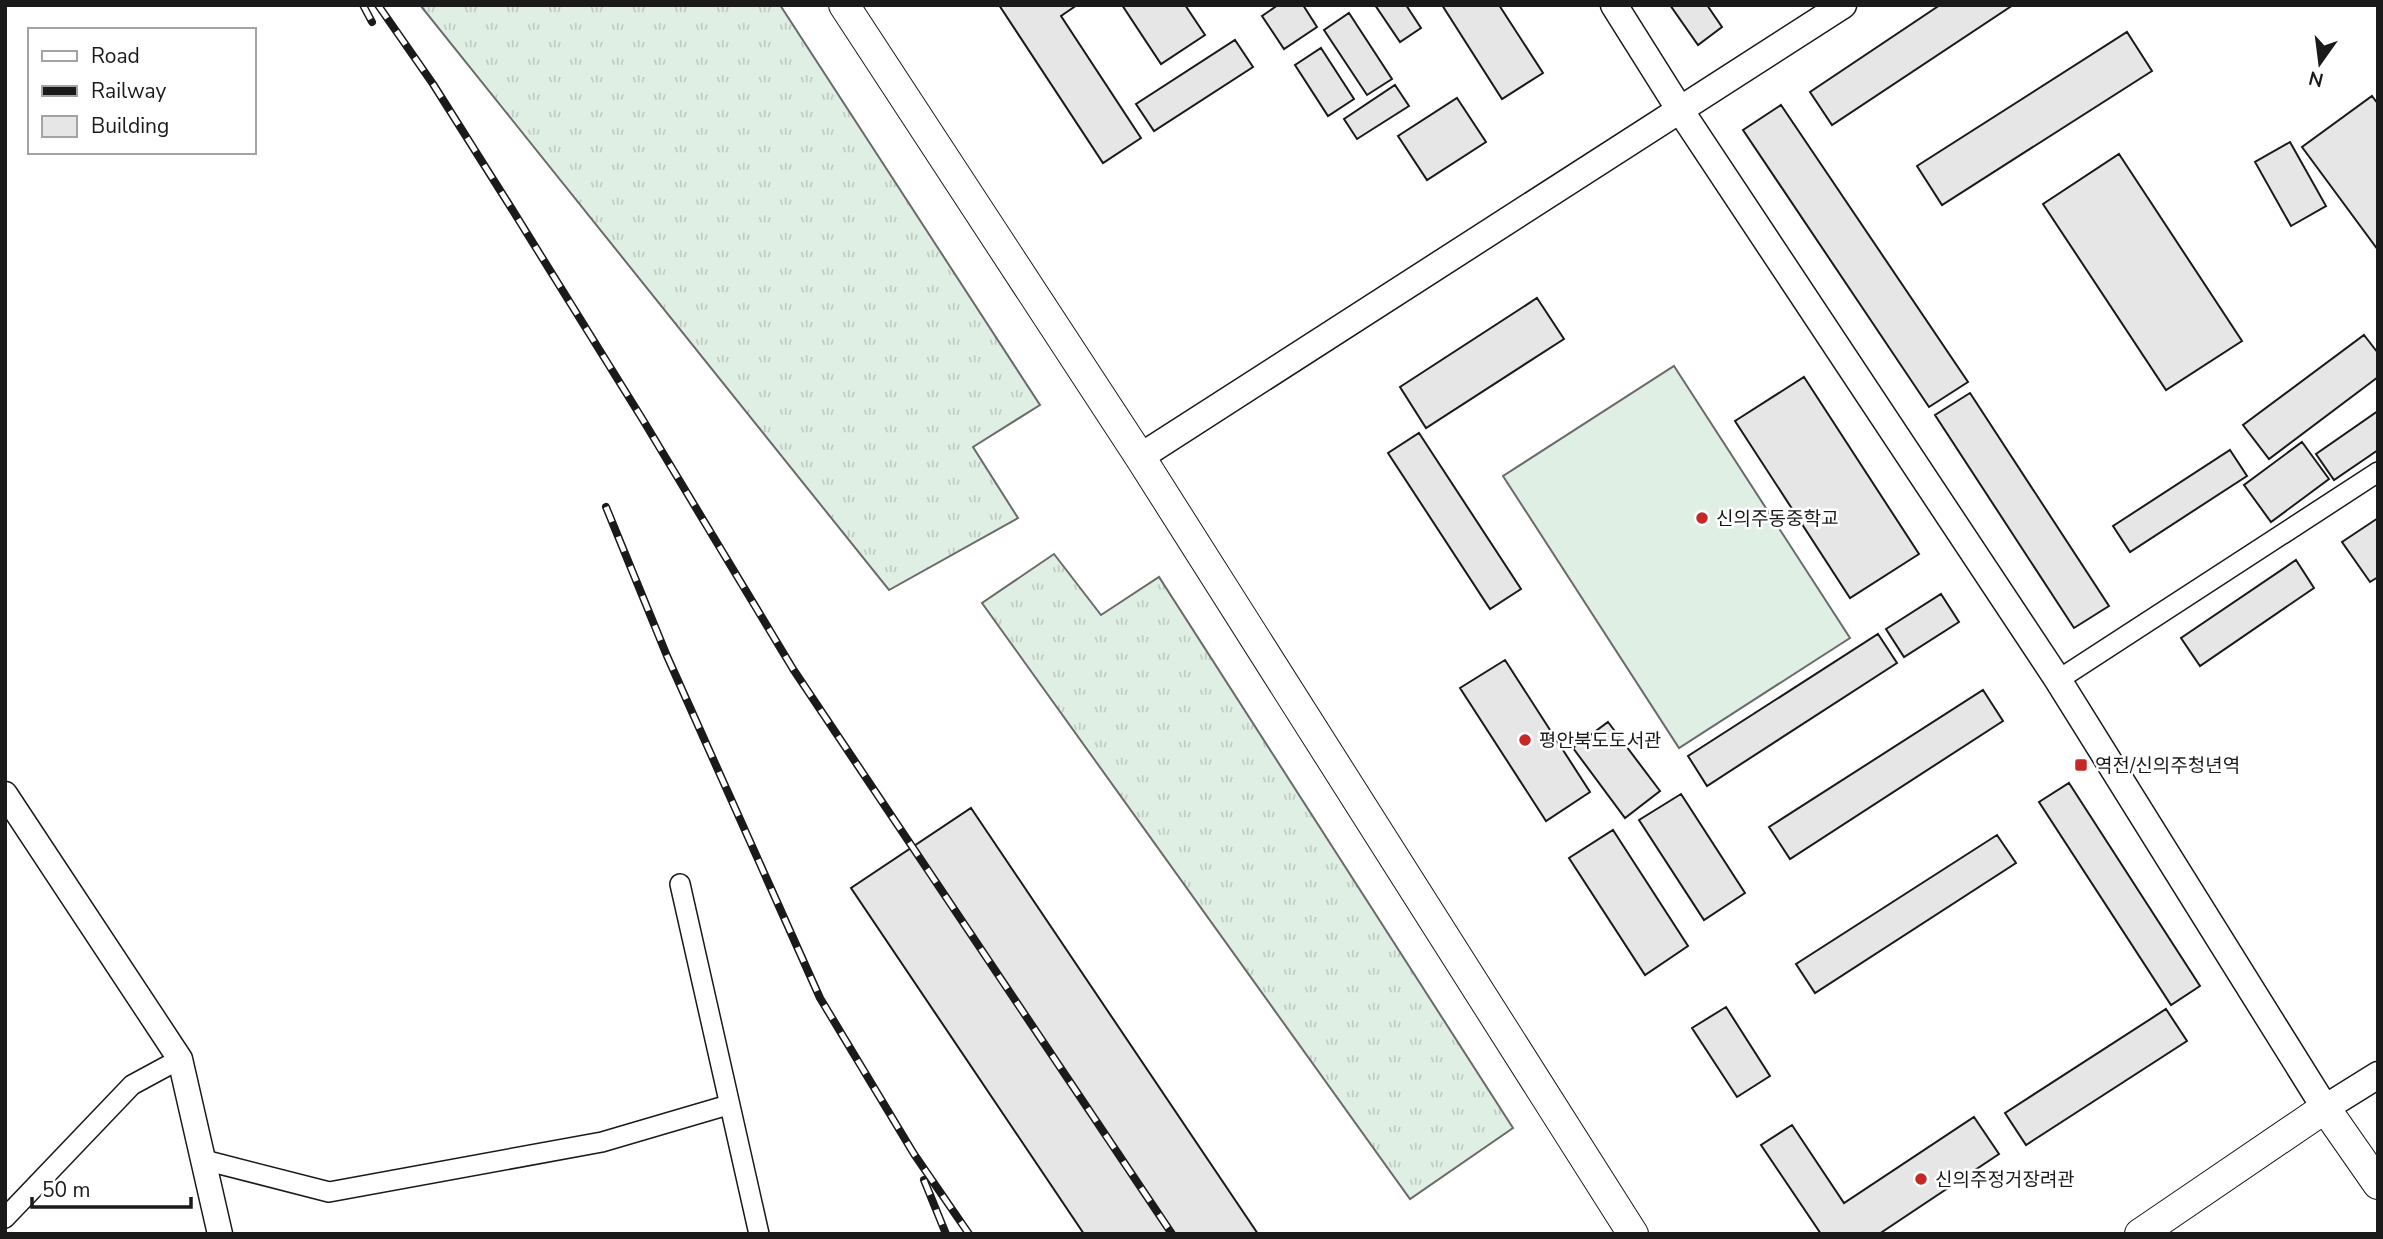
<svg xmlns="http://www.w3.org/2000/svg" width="2383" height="1239" font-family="'Nunito Sans','Noto Sans KR',sans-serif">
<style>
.grass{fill:url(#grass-tufts);stroke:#6a6a6a;stroke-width:2}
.pitch{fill:#e0efe3;stroke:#6a6a6a;stroke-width:2}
.building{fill:#e6e6e6;stroke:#1a1a1a;stroke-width:2}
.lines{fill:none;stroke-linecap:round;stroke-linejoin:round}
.minor-casing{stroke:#1a1a1a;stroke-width:22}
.tertiary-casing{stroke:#1a1a1a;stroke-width:27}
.secondary-casing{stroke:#1a1a1a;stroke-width:29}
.primary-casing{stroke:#1a1a1a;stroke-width:32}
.minor{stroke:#fff;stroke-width:19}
.tertiary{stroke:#fff;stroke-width:24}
.secondary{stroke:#fff;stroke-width:26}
.primary{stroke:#fff;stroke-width:30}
.rail-casing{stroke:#1a1a1a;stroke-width:8}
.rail{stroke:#fff;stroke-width:5;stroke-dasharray:16;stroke-linecap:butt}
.poi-dot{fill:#c62828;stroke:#fff;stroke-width:2.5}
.labels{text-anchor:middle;stroke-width:5;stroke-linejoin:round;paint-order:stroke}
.poi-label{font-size:19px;fill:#1a1a1a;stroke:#fff;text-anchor:start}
</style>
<defs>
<pattern id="grass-tufts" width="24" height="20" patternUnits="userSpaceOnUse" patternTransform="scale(1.75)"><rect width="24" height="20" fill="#e0efe3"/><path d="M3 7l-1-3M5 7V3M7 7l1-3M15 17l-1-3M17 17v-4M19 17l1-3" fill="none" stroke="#c0ccc2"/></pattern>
</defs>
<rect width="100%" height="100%" fill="#fff"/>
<path class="grass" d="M420,5H780L1040,405L973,447L1018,518L889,590Z
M1054,554L1101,615L1159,577L1513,1128L1410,1199L982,603Z"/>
<path class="pitch" d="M1674,366L1850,638L1679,748L1503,476Z"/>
<path class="building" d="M999,5H1077L1061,16L1141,138L1103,163Z
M1122,5H1185L1205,35L1161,64Z
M1278,5H1303L1317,27L1284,49L1262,16Z
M1375,5H1406L1421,28L1400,42Z
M1442,5H1499L1543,73L1502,99Z
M1670,5H1707L1722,27L1698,45Z
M1940,5H2013L1832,125L1810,92Z
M1349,13L1392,79L1367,95L1324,30Z
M2127,32L2152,71L1942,205L1917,166Z
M1235,40L1253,67L1154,131L1136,104Z
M1321,48L1354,99L1328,116L1295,65Z
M1395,85L1409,106L1357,139L1344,119Z
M2372,96L2378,104V250L2302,147Z
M1457,98L1486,142L1427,180L1398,136Z
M1781,105L1968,382L1929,407L1743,130Z
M2290,142L2326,206L2291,226L2255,162Z
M2119,154L2242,341L2166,390L2043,204Z
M1537,298L1564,339L1426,428L1400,387Z
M2364,335L2378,353V377L2269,459L2243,425Z
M1804,377L1919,554L1850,598L1735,421Z
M1970,393L2109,606L2074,628L1935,415Z
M2378,411V450L2334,480L2316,454Z
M1419,433L1521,589L1490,609L1388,453Z
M2302,442L2329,479L2271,522L2244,485Z
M2230,450L2247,476L2130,552L2113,526Z
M2378,518V577L2370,582L2342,542Z
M2296,560L2314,588L2200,666L2181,638Z
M1941,594L1959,622L1904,657L1886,629Z
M1878,634L1897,663L1707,786L1688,756Z
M1505,660L1590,792L1546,821L1460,688Z
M1983,690L2003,721L1790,859L1769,827Z
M1608,722L1660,791L1625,818L1573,748Z
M2069,783L2200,986L2171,1005L2039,802Z
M1681,794L1745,893L1704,920L1639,820Z
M971,808L1258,1234H1084L851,888Z
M1613,830L1688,946L1645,975L1569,858Z
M1997,835L2016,863L1815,993L1796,964Z
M1726,1007L1770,1076L1737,1097L1692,1028Z
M2166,1009L2187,1041L2026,1145L2005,1113Z
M1974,1117L1999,1154L1879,1234H1821L1761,1145L1792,1125L1844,1203Z"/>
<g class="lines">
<g class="minor-casing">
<path id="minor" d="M2058,680L2378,472
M680,884L759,1234
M204,1160L329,1192L602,1142L728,1105
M5,1218L132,1085L180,1059"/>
</g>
<g class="tertiary-casing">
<path id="tertiary" d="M5,794L180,1059L220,1234"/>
</g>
<g class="secondary-casing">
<path id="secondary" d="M1614,5L1680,110L2058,680L2325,1108L2378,1075
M1140,457L1843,5"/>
</g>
<g class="primary-casing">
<path id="primary" d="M844,5L1140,457L1633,1234
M2140,1234L2325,1108L2378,1184"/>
</g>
<use href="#minor" class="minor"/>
<use href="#tertiary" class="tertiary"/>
<use href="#secondary" class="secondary"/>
<use href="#primary" class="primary"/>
<g class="rail-casing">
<path id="rail" d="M363,5L372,22
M378,5L433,84L510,206L643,420L793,669L1172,1234
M606,507L667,656L820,998L914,1154L969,1234
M924,1180L946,1234"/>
</g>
<use href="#rail" class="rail"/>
</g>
<g class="poi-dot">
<circle cx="1702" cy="518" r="7"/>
<circle cx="1525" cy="740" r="7"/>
<rect x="2074" y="758" width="14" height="14" rx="3.5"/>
<circle cx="1921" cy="1179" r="7"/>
</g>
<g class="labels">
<g class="poi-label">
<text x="1716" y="525">신의주동중학교</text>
<text x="1539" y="747">평안북도도서관</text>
<text x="2095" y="772">역전/신의주청년역</text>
<text x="1935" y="1186">신의주정거장려관</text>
</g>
</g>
<rect width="2383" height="1239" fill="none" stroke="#1a1a1a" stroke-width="14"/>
<rect x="28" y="28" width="228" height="126" fill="#ffffff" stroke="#a3a3a3" stroke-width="2"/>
<rect x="42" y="51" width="35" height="10" fill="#ffffff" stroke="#a3a3a3" stroke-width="2"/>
<text x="91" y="63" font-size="21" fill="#1a1a1a">Road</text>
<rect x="42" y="86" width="35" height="10" fill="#1a1a1a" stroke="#a3a3a3" stroke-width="2"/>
<text x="91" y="98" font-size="21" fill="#1a1a1a">Railway</text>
<rect x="42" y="116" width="35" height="21" fill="#e6e6e6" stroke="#a3a3a3" stroke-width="2"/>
<text x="91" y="133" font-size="21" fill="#1a1a1a">Building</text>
<g transform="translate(2320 63) rotate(194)" stroke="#ffffff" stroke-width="5" paint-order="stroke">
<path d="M0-5L12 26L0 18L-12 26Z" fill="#1a1a1a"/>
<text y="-10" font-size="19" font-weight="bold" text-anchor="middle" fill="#1a1a1a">N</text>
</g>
<path d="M32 1197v10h159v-10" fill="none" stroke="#1a1a1a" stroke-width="3.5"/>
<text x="42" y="1197" font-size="21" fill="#1a1a1a" stroke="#ffffff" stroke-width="5" paint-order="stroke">50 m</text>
</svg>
